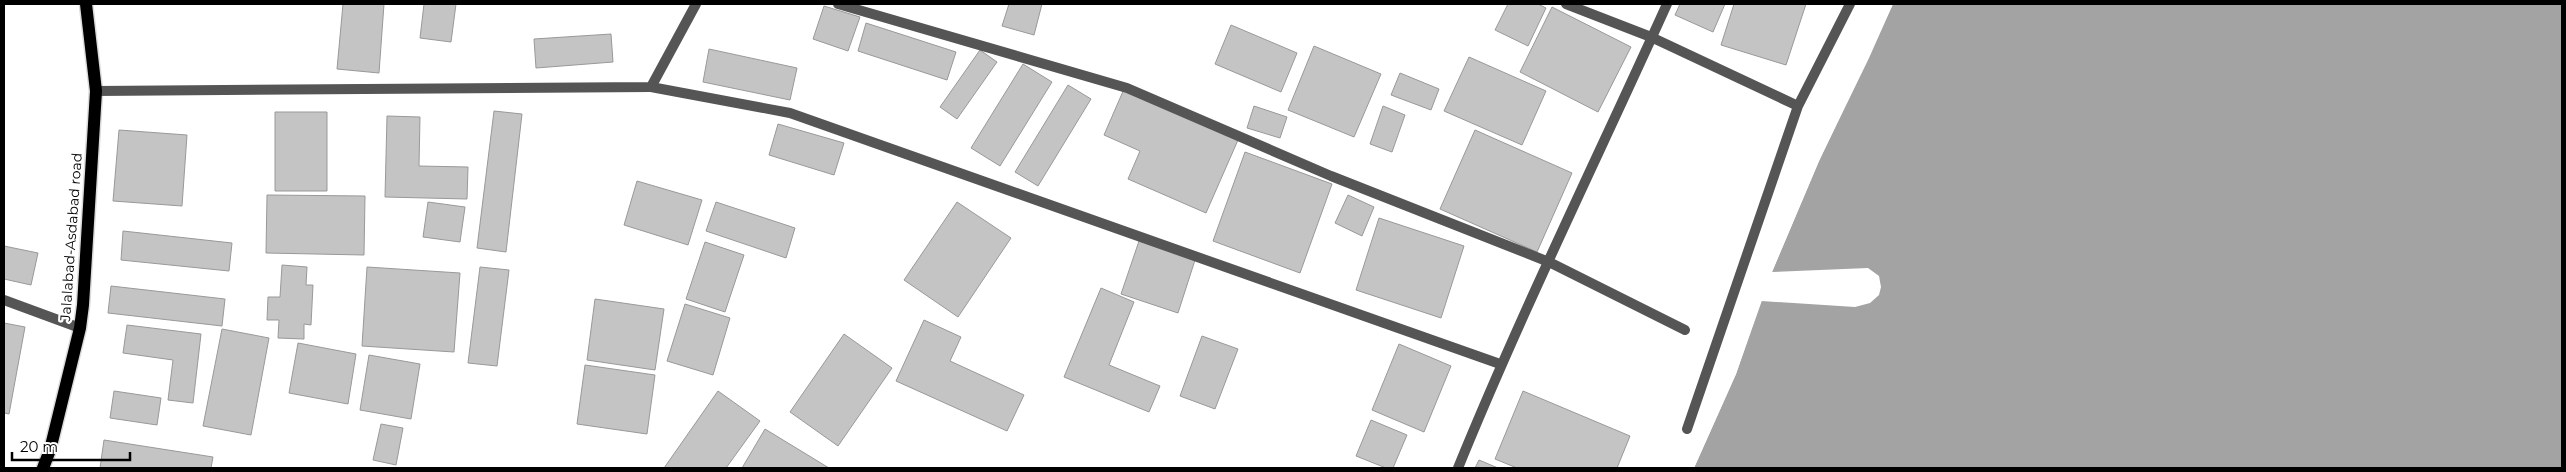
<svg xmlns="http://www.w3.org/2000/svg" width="2566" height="472" font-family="Montserrat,sans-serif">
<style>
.water{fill:#a3a3a3}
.pier{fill:#fff}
.building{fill:#c4c4c4;stroke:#999}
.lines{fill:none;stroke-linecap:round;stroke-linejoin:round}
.primary-casing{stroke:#dbdbdb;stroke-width:15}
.minor{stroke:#555;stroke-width:10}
.tertiary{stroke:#555;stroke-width:10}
.primary{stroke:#000;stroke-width:12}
.labels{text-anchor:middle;stroke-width:4.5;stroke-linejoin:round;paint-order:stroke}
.street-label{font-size:14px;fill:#000;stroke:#fff}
</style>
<rect width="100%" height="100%" fill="#fff"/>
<path class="water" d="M1893,4H2562V468H1694L1736,374L1772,272L1819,161Z"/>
<path class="pier" d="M1890,4H1893L1869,58L1819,161L1772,272L1868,268L1879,276L1881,287L1879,295L1870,303L1855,307L1761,301L1736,374L1694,468H1692L1733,373L1769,271L1817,160Z"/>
<path class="building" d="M343,4H384L379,73L337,69Z
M424,4H456L451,42L420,38Z
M1009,4H1042L1034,35L1002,26Z
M1508,4H1538L1546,8L1528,46L1495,30Z
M1680,4H1725L1713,32L1675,15Z
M1734,4H1806L1786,65L1721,45Z
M824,6L860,17L848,51L813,39Z
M1552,7L1631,47L1598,112L1520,72Z
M866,23L956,52L947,80L858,51Z
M1231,25L1297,53L1281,92L1215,64Z
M611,34L613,62L536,68L534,39Z
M1314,46L1381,74L1354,137L1288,110Z
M709,49L797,68L790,100L703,82Z
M980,50L997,62L957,119L940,107Z
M1469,57L1546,91L1522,145L1444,111Z
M1023,64L1052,82L1000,166L971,148Z
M1400,73L1439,89L1431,110L1391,95Z
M1068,85L1091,99L1038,186L1015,172Z
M1124,89L1238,140L1206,213L1128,179L1140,151L1104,135Z
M1254,106L1287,117L1280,138L1247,128Z
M1383,106L1405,115L1392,152L1370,144Z
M494,111L522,114L506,252L477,248Z
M275,112H327V191H275Z
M387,116L420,117L419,166L468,167L467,199L385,197Z
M778,124L844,143L834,175L769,155Z
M119,130L187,135L182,206L113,201Z
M1475,130L1572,173L1537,252L1440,209Z
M1245,152L1332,184L1300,273L1213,241Z
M637,181L702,200L688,245L624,225Z
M267,195L365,196L364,255L266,253Z
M1348,195L1374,207L1362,236L1335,223Z
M428,202L465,207L460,242L423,237Z
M716,202L795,228L786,258L706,231Z
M957,202L1011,238L958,317L904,280Z
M1379,218L1464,246L1441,318L1356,290Z
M123,231L232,243L229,271L121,260Z
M1139,241L1195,260L1178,313L1121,294Z
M705,242L744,255L725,312L686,299Z
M4,246L38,253L31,285L4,279Z
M282,265L307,267L306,285H313L311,325L304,324V339L278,338L279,320H267L268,297H280Z
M367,267L460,273L454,352L362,346Z
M480,267L509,270L497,366L468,363Z
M111,286L225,299L222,326L108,313Z
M1101,288L1134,302L1109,365L1160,386L1149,412L1064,377Z
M595,299L664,309L655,370L587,360Z
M685,304L730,318L713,375L667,361Z
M924,320L961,337L950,361L1024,395L1007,431L896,381Z
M4,323L25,327L9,414L4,413Z
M127,325L201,334L193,403L168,400L173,360L123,353Z
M222,329L269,338L251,435L203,426Z
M844,334L892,368L838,446L790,412Z
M1202,336L1238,349L1215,409L1180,396Z
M298,343L356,354L348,404L289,393Z
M1399,344L1451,366L1424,432L1372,410Z
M369,355L420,364L411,419L360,410Z
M585,365L655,375L647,434L577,424Z
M114,391L161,398L157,425L110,418Z
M718,391L760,421L726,468H664Z
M1523,391L1630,436L1617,468H1517L1495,459Z
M1371,420L1407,435L1393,468H1386L1356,456Z
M381,424L403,428L396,465L373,460Z
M765,429L829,468H742Z
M104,440L213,457L211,468H100Z
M1479,460L1498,468H1475Z"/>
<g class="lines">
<g class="primary-casing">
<path id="primary" d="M43,468L50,450L80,328L83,305L96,91L86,4"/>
</g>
<path class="minor" d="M838,4L1127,88L1331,176L1549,262L1685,330
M1566,4L1651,37L1798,106
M651,87L790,113L1500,364
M4,300L80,328
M1687,429L1798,106L1850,4
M1458,468C1522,311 1597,159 1667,4"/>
<path class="tertiary" d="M96,91L651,87L696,4"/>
<use href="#primary" class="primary"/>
</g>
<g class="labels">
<g class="street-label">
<text transform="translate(71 237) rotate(-86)" y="5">Jalalabad-Asdabad road</text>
</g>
</g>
<rect width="2566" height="472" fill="none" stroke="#000000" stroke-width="10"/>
<path d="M12 452v8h118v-8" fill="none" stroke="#000000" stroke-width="2.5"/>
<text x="20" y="452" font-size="15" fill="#000000" stroke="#ffffff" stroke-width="4" paint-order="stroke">20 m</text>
</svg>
